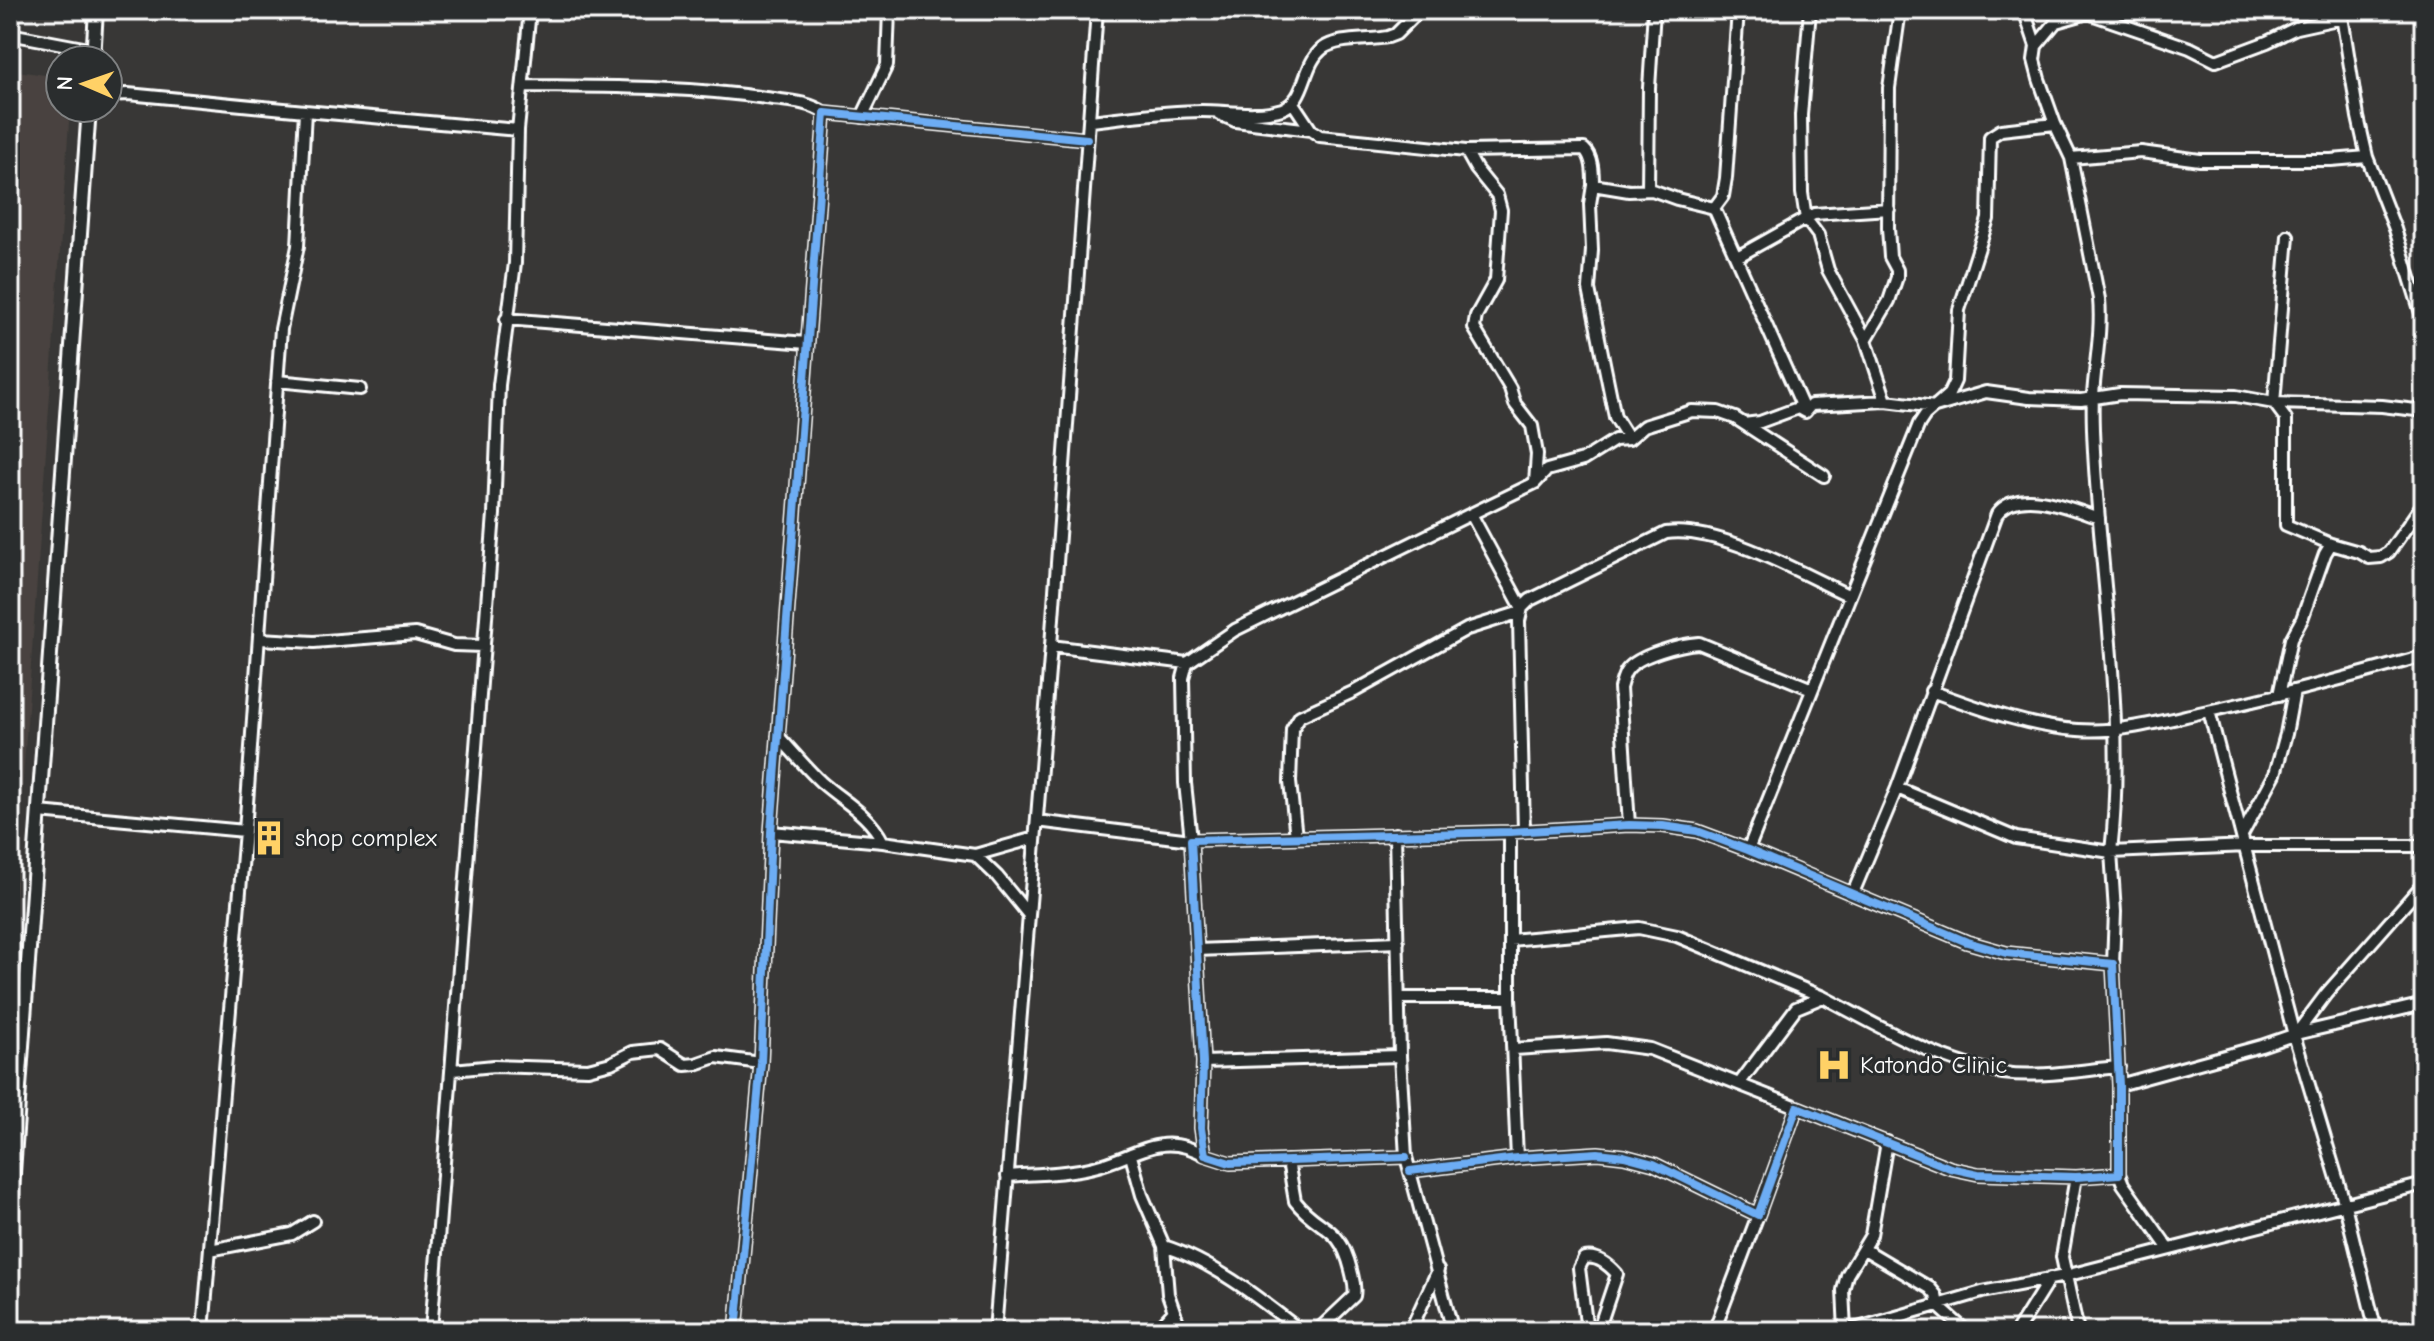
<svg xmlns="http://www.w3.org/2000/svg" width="2434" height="1341" font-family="'Comic Neue',sans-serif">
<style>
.built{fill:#48433f}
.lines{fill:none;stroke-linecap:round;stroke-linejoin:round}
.minor-casing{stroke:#fff;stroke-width:16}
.tertiary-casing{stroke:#fff;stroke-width:18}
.minor{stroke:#2a2d2e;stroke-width:10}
.tertiary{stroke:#2a2d2e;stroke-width:12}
.cycleway-casing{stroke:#2a2d2e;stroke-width:13}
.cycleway{stroke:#6dadf4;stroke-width:8}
.labels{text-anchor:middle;stroke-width:6;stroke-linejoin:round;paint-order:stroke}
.poi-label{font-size:24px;fill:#fff;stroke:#2a2d2e;text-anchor:start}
</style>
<rect width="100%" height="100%" fill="#383736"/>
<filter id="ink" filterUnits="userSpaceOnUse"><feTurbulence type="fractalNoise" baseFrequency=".0125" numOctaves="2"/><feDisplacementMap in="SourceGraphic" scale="16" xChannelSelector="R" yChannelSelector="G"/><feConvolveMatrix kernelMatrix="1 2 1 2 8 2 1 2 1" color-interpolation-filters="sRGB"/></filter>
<g filter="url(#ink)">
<path class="built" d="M10,70L60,77V108H70L10,965Z"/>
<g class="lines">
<g class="minor-casing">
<path id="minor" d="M1810,10L1801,115L1802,193L1806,219L1818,235L1828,270L1866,340L1886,401
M2024,10L2036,46L2034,60L2039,79L2055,124L2071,158L2099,299C2102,331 2095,363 2093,396C2092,414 2093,433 2094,451C2101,584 2126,719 2111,852L2247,846H2424
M2341,10L2358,117L2367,157L2395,229L2424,323
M10,34L94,50
M2036,46L2056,22L2088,13L2190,48L2216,61L2267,42L2296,28L2342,18
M524,86C604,87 686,86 766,98C786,101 808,101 825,113
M108,95L128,94L305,111L298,246L281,329L245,831
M1293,103L1311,130L1320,136L1466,151L1584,149C1593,157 1593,173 1593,185
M305,111L518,130
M1219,114L1235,121L1311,130
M862,117L887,65L889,10
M1091,121C1127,117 1165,111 1202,111C1227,111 1257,117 1282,109C1307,100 1302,65 1322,49C1338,37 1369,41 1388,37L1396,34L1420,10
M1466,151L1476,169L1497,195L1501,210L1496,280L1476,316L1474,328L1510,388L1515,404L1532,426L1537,454L1535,483
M2071,158L2141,152L2200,160H2331L2367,157
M1648,190L1649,88L1654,10
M1714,208L1723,196L1726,178L1738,10
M2288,236L2274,403L2286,419V525L2331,544L2359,552L2369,558L2381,557L2389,552L2424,502
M1737,257L1814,214L1889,209
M506,319L807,343
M1866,340L1889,301L1897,277V270L1890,257L1888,228L1889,88L1900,10
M277,381L360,389
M1744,424L1760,422L1798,408L1805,412L1811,405L1886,401L1935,407L1986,392L2029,398L2081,400L2120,394L2236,396L2274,403L2382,406L2424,411
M1629,439L1615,417L1589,289L1592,250L1590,204L1593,185L1629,191L1652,190L1677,199L1714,208L1804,410
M1471,514L1535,483L1547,470L1583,460L1615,440L1629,439L1644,426L1692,411L1718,412L1735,418L1824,476
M260,639L314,642L415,634L454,645L483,646
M1051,646L1187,663
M1931,691C1978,708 2028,727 2078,730C2119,733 2159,722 2199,713C2275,697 2350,677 2424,656
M2279,695L2291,639L2302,619L2325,554L2331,544
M2209,711L2294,1035L2345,1205L2376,1331
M778,736C792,751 806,768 821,782C844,802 869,814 883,842
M1897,788L2016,838L2111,852L2115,912L2113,964
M39,812L245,831L203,1331
M1037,821L1191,840L1185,783L1183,678L1187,663L1235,630L1471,514L1522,608
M1629,825L1620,688C1622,682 1623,675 1627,670C1638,655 1681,644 1699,643L1812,689
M1524,831L1519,621L1522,608L1530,600L1666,533C1718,525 1802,574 1850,596
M771,832L883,842L975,855L997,876L1028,914
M1510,832V998L1517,1158
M2243,833L2275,774L2286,734L2294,691
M1395,834L1400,1056L1406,1157L1453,1331
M1296,837L1290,782L1292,729L1300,716L1355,691L1467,629L1521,612
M1748,850L1919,424L1925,415L1949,394L1955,381L1959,310L1988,219L1990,137L2001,130L2055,124
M975,855L1035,838
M1853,893L1897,788L1997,514C2019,485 2071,509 2099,518
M1510,940L1639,928L1677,936L1823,997L1796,1008L1739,1084
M1197,950L1398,942
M1823,997C1879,1026 1939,1063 2003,1073C2040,1078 2081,1070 2119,1067
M1401,998H1510
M2296,1034L2424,1004
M1514,1049L1606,1043L1650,1049L1797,1107
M1203,1062L1400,1056
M453,1070L494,1066L588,1069L611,1063L633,1052L660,1049L685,1065L696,1064L716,1057L761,1063
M2119,1085L2261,1046L2296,1034L2326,994L2424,883
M1131,1156L1142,1195L1164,1246L1168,1294L1181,1331
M1406,1157L1230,1163L1205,1155L1201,1128L1203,1062L1191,840L1510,832L1629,825L1663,826L1697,831L1748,850L1967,942L2006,953L2113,964L2119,1085V1174L2076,1177L1978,1174L1950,1168L1797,1107L1758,1215L1654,1164L1624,1156L1598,1153L1517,1158L1410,1171
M1288,1161L1295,1201C1320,1233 1339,1222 1351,1270C1353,1279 1356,1286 1354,1296L1317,1331
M2119,1174L2123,1184L2169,1249
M1007,1176C1035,1174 1066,1174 1094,1167C1138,1156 1160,1130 1205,1155
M2076,1177L2062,1257L2078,1331
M1164,1246C1214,1262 1260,1299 1301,1331
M1864,1249L1930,1288L1936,1295L1938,1306L1966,1331
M210,1250L292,1234L313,1221
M431,1331L494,514L499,385L515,263L518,130L530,10
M736,1331L761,1063L771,832L825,113L1087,139
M995,1331L1051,646L1097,10
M1156,1331L1174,1311
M1410,1331L1438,1270
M1587,1331L1579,1268L1584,1258C1597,1255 1609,1265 1617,1274L1598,1331
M1714,1331L1758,1215
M1845,1331L1843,1290L1847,1275L1871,1235L1887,1142
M1848,1331L1982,1292L2065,1276L2424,1184
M2017,1331L2050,1278"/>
</g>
<g class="tertiary-casing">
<path id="tertiary" d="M93,60L96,10
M10,1214L89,108"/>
</g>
<use href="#minor" class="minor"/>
<use href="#tertiary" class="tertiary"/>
<g class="cycleway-casing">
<path id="cycleway" d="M1406,1157L1230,1163L1205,1155L1201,1128L1203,1062L1191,840L1510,832L1629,825L1663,826L1697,831L1748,850L1967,942L2006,953L2113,964L2119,1085V1174L2076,1177L1978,1174L1950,1168L1797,1107L1758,1215L1654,1164L1624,1156L1598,1153L1517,1158L1410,1171
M736,1331L761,1063L771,832L825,113L1087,139"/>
</g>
<use href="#cycleway" class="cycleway"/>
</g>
</g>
<defs>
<g id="building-bare" transform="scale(2.76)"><path d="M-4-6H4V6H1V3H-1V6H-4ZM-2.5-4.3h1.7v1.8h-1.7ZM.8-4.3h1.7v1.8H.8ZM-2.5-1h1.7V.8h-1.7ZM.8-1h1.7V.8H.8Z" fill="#ffd166" stroke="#2a2d2e" stroke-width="2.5" paint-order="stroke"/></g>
<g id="hospital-bare" transform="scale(2.76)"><path d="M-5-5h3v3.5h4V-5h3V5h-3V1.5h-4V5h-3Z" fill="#ffd166" stroke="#2a2d2e" stroke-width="2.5" paint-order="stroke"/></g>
</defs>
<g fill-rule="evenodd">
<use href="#building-bare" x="269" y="838"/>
<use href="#hospital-bare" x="1834" y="1065"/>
</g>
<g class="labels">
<g class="poi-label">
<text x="295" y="846">shop complex</text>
<text x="1860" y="1073">Katondo Clinic</text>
</g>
</g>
<rect width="2434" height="1341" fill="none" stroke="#2a2d2e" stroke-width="40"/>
<rect x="20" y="20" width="2394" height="1301" fill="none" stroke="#fff" stroke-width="3" filter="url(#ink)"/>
<g transform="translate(84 84) rotate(272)"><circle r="38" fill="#2a2d2e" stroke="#7f8182" stroke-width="2"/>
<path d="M0-6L14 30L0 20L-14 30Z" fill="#ffd166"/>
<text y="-12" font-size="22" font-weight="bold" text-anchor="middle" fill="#ffffff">N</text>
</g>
</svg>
